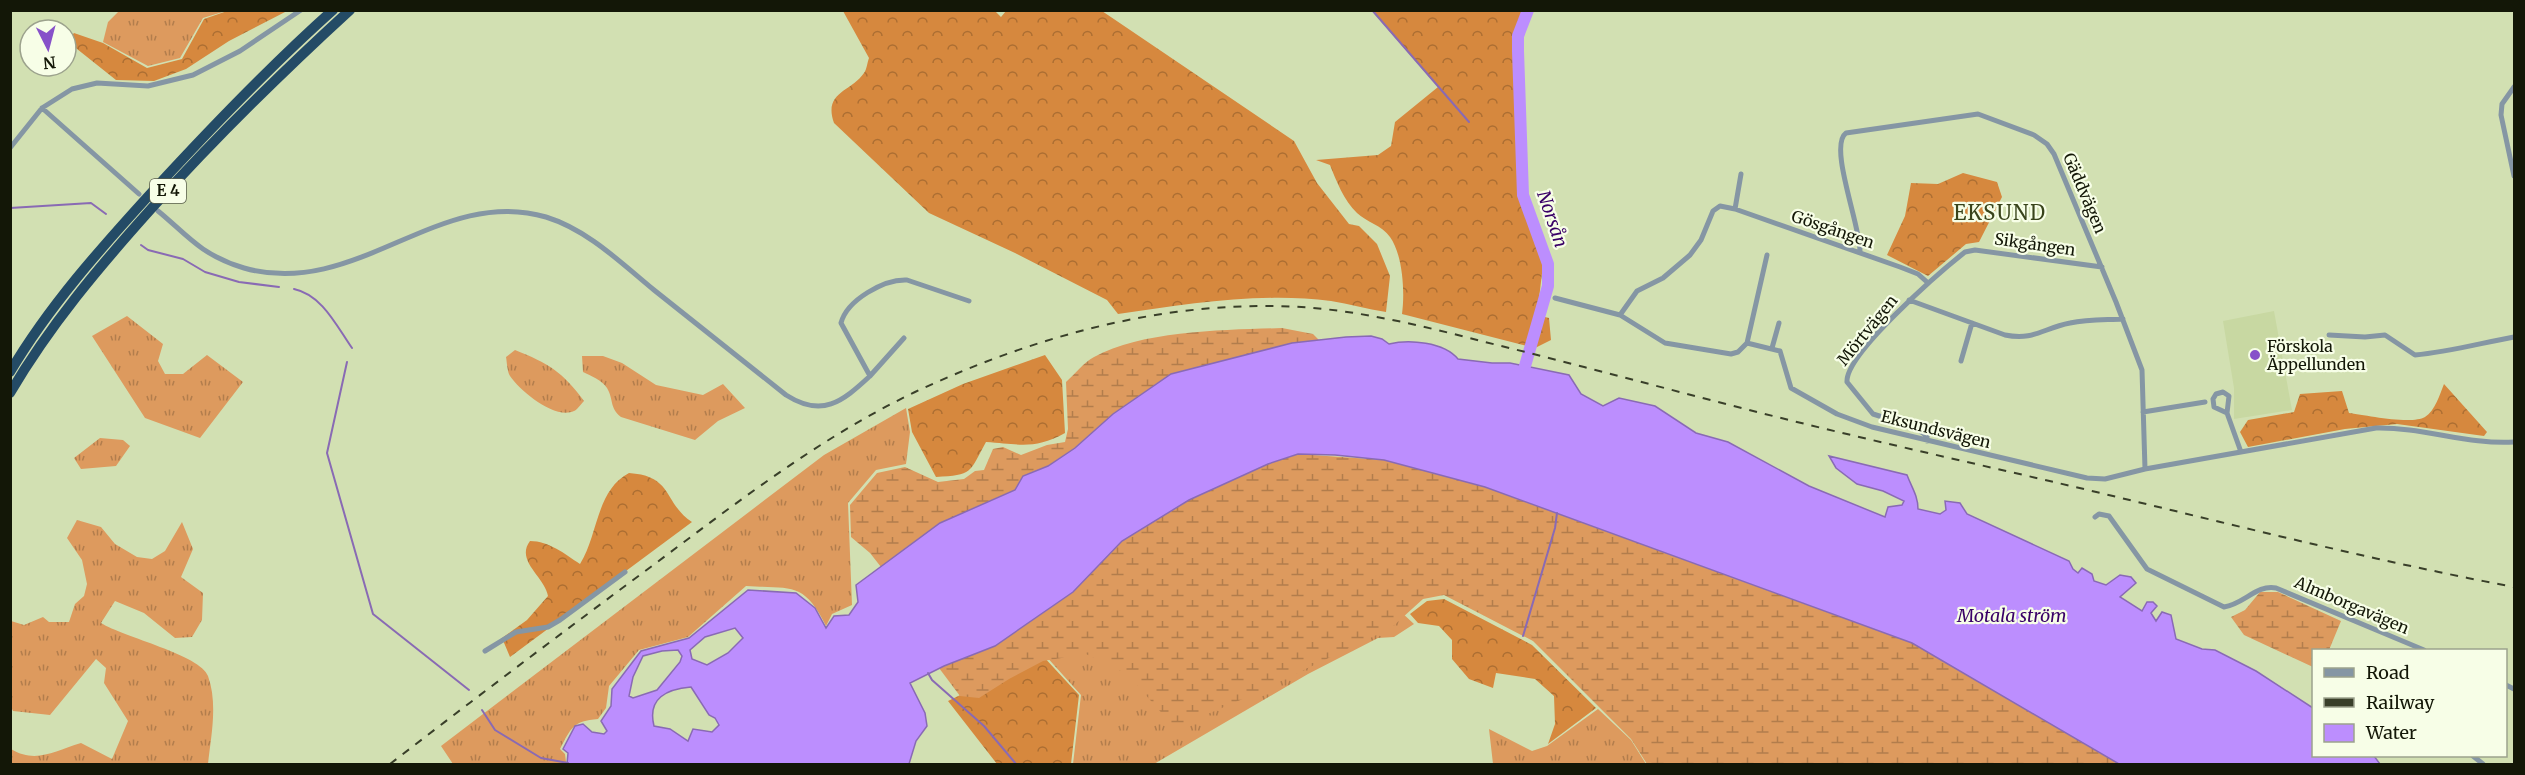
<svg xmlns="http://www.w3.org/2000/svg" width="2525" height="775" font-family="Merriweather,serif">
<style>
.built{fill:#c8d8a2}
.grass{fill:url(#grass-tufts)}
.forest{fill:url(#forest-crowns)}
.wetland{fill:url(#wetland-marsh)}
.water{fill:#bc8efe;stroke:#896ab4;stroke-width:1.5;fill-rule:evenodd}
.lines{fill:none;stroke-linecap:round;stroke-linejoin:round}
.stream{stroke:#896ab4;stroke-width:2}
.river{stroke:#bc8efe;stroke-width:12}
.street{stroke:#8596a4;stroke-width:5}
.highway{stroke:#244b66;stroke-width:10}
.rail{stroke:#393f29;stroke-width:2;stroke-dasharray:8 8;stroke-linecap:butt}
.poi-dot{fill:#8751c9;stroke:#f7fee7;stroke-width:2}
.labels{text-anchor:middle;stroke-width:4.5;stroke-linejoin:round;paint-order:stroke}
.shield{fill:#f7fee7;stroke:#575c4a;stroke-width:1.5}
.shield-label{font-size:15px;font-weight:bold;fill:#131707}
.street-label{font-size:16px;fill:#131707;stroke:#f7fee7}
.poi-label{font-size:16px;fill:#131707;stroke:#f7fee7;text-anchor:start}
.water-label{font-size:18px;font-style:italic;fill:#390067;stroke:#f7fee7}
.quarter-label{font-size:20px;letter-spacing:1.5px;fill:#39441b;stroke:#f7fee7}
</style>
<defs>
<pattern id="grass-tufts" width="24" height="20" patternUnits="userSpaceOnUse" patternTransform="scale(1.5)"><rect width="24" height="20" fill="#dd9a5e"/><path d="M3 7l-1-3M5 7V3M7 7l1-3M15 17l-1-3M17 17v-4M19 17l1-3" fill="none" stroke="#b27d4c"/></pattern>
<pattern id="forest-crowns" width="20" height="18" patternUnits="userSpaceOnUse" patternTransform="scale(1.5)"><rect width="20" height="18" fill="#d6883e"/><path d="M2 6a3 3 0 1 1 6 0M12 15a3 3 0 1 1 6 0" fill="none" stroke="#ac6e32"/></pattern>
<pattern id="wetland-marsh" width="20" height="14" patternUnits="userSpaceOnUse" patternTransform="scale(1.5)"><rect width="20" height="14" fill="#dd9a5e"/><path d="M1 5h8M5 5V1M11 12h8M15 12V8" fill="none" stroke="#b27d4c"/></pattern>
</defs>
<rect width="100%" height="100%" fill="#d2e0b2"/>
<path class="built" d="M2274,311L2292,410L2234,419V388L2223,321Z"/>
<path class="grass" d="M119,11V10L226,11L203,18L180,58L148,66L103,42L108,22Z
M127,316L163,344L158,361L165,374H183L207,355L243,382L200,438L145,418L92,336Z
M515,350C548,363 563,372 584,401C581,404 577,410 574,411C555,420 520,391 510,376C507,371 507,362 506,357Z
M582,356H603L622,363L656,385L703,395L723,384L745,408L718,421L695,440L621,417C609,407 614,400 607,388C602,380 591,376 583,372Z
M906,408L910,432L906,464L876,470L848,503L852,605L832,614L826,626C804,581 791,589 746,586L688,637L639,650L609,686L606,708L598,719C573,721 571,728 560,749L565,754L566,762L563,764H453L441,746L824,455Z
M100,438L123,440L130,446L116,466L81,469L74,458Z
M77,520L101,527L115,544L137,557L152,559L165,551L182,522L193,549L181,577L203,593L202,620L192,637L175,638L144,613L115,601L101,623C123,637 201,655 208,676C218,704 211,736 208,764H11V749C36,764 54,751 81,743L112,759L128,721L104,683L106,668L96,659L50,715L13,711L11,707V621L24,625L43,617L49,622H69L75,604L84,596L87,584L82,560L67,538Z
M1385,597L1414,624L1394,637L1378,638L1308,674L1154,764H1073L1081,695L1044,654Z
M1598,709L1631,740L1646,764H1493L1489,729L1532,751L1547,746Z"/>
<path class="forest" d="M230,10L287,11L229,41L186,69L154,81L116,80L67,41L74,33L103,43L147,68L182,59L204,19Z
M995,11L1001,17L1006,11H1102L1294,141L1317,183L1349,224L1359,226L1377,244L1390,276L1386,312C1367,309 1349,304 1331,301C1261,292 1188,304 1118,314L1107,300L1015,253L929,213L834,123C823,92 851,92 864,73C867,69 867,63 869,58L843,11Z
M1372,11H1522L1514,38L1519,194L1524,212L1544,257L1537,315L1549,318L1551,340L1535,348L1402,314C1405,293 1403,255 1390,237C1382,225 1366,222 1357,213C1344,201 1336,180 1330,165L1316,160L1378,155L1391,146L1395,122L1438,87Z
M1963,173L1997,182L2002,197L1979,242L1966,244L1928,276L1887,255L1905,216L1911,183L1938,184Z
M1045,355L1062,380L1065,433C1034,450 1019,444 986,442C969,473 973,475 936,477L912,432L908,409L963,384Z
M2444,384L2487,432L2484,436L2397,424L2345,429L2248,447L2240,432L2248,420L2294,412L2300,394L2342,391L2349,413C2365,415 2411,425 2425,417C2435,411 2440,394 2444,384Z
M629,473C674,476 663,503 692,522L510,657L502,638L527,620L548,596C545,577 515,561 530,541C549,541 565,554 580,564C598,536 596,490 629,473Z
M1444,599L1532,645L1596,708L1548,744L1555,724L1554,696L1535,679L1496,673L1493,688L1469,679L1452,659V640L1439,626L1418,623L1410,614L1427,601Z
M1042,655L1079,695L1071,764H997L948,701Z"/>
<path class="wetland" d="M1282,328L1313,334L1319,340L1292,343L1171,374L1113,414L1075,448L1048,466L1023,476L1015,490L940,523L881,567L870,553L851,537L850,505L877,473L905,467L938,482L964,479L975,471L984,470L993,449L1003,447L1021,455L1047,445L1065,442L1068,429L1066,382C1075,374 1084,362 1094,357C1144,330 1226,330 1282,328Z
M1298,454L1384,460L1485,487L1912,643L2119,764H1647L1631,739L1533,641L1444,595L1423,599L1391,628L1252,695L1175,728L1127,674L1086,654L1043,661L1009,679L979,698L960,696L939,668L995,646L1073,592L1122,541L1189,500L1268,464Z
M2260,592H2278L2341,621L2329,650H2314L2313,667L2244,635L2231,617L2245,610Z"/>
<path class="water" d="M1371,336L1382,339L1389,344C1409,339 1444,342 1458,359L1492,363H1510L1569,375L1581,394L1603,406L1619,398L1655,406L1696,433L1728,442L1809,486L1885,517L1888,507L1902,505L1904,501L1883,491L1857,484L1836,468L1829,456L1907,475C1912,488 1918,496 1918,509L1940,514L1946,510L1945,501L1960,503L1967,514L2069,561L2073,569L2078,573L2082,568L2092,574L2094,581L2106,585L2120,575L2131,577L2136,583L2120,597L2142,611L2147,602H2153L2157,606L2151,613L2156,621L2162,612L2171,615L2176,639L2202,649L2215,650L2256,671L2313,708L2314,756H2374L2380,764H2119L1912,643L1485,487L1384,460L1335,455L1298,454L1268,464L1189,500L1122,541L1073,592L995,646L944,666L910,683L925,713L927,726L916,741L909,764H567L568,753L563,749L575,726L583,724L592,732L604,734L607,731L601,721L611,706L612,689L641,651L689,638L748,590L796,593L815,608L826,628L834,616L849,615L858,602L856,585L940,523L1015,490L1023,476L1048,466L1075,448L1113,414L1171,374L1292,343L1346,337ZM735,628L743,638L728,653L707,665L692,659L690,650L705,637ZM678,650L682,656L680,662L657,690L633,698L629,696L633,677L643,656L662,651ZM691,687L709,715L715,718L719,725L712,732L693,729L688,741L670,729L654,726C647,698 667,689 691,687Z"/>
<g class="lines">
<path class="stream" d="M1372,10L1469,122
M10,208L91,203L106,214
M141,245L148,250L183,259L205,272L239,282L279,287
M294,289C322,295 336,325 352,348
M347,362L327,453L373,614L469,690
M1523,636L1555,528L1557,513
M928,673L932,680L984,726L1016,764
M482,710L495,730L541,758L568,763"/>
<path class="river" d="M1525,366L1548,286V264L1523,195L1518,51V36L1528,10"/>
<path class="street" d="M2514,87L2502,104L2501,115L2514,176
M42,108L139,194
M10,148L42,108L72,89L97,83L148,86L193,75L240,51L301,10
M1735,209L1741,174
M158,211C173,223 187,238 203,249C215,257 230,264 244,268C356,300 439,185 546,217C588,230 621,263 654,290C698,325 742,360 786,395C822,418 842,402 870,376
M1860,252C1861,227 1828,146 1846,133L1978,114L2034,135L2047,144L2054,154L2116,302L2142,370L2145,469
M1555,298L1620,315L1665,343L1731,354L1738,352L1747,343
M1909,300L2005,335C2034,341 2043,328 2070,323C2088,319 2105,320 2123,319
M1620,315L1637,291L1663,278L1690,255L1701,240L1713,211L1720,206L1735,209L1900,267L1918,274L1927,282
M2329,335L2365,337L2385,335L2415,355C2449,352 2481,343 2514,337
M904,338L870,376L841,323C847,300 884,279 907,280L969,301
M1747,343L1780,351L1791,388L1837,414L1872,427L2087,478L2105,479L2145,469L2376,428C2423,427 2468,445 2514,442
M1747,343L1767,255
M1772,348L1779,323
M1961,361L1972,323
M2143,412L2205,402
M2227,413L2214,407L2213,399L2216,394L2223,392L2229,396L2227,413L2241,452
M1927,441V436L1914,427L1873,414L1847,382C1845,354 1941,271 1965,252L1975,250L2102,267
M2095,517L2099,514L2109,516L2147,569L2224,607C2244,604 2257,584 2276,588L2424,650
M485,651L516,632L548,627L560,620L625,572
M2506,685L2514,689
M2473,756L2483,764"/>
<path class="highway" d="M10,372C49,306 101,248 152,192C210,129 269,67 333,10
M10,393C50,325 99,267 151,209C215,138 279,75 350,10"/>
<path class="rail" d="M390,764C478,696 567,629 656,563C739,501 821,437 915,392C1026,340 1147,305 1270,306C1343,306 1415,324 1485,342C1567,362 1648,384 1730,405C1849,436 1969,462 2088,490C2230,524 2371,560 2514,587"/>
</g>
<circle class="poi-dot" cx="2255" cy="355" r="6"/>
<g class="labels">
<rect class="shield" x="150" y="179" width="36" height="24" rx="4.5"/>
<g class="shield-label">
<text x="168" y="196">E 4</text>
</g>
<g class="street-label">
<text transform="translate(2085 193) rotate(67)" y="6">Gäddvägen</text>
<text transform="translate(1833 229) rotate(19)" y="6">Gösgången</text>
<text transform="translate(2035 244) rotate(8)" y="6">Sikgången</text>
<text transform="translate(1867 330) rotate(-51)" y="6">Mörtvägen</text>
<text transform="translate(1936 429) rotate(14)" y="6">Eksundsvägen</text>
<text transform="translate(2352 605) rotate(23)" y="6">Almborgavägen</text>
</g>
<g class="poi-label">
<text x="2267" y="352">Förskola<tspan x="2267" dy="18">Äppellunden</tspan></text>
</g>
<g class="water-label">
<text transform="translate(1552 219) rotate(71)" y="6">Norsån</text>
<text x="2012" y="622">Motala ström</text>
</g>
<g class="quarter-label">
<text x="2000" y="220">EKSUND</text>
</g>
</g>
<rect width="2525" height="775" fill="none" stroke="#131707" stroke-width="24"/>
<rect x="2312" y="649" width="195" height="108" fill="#f7fee7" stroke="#9ca28d" stroke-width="1.5"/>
<rect x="2324" y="668" width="30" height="9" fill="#8596a4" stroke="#9ca28d" stroke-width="1.5"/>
<text x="2366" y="679" font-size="18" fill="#131707">Road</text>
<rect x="2324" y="698" width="30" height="9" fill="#393f29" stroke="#9ca28d" stroke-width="1.5"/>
<text x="2366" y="709" font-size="18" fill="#131707">Railway</text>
<rect x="2324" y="724" width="30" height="18" fill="#bc8efe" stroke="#9ca28d" stroke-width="1.5"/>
<text x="2366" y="739" font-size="18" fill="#131707">Water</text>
<g transform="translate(48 48) rotate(174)"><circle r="28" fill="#f7fee7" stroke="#9ca28d" stroke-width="1.5"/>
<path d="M0-4.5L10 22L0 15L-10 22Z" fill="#8751c9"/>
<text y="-9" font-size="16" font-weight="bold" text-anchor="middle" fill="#131707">N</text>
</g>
</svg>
